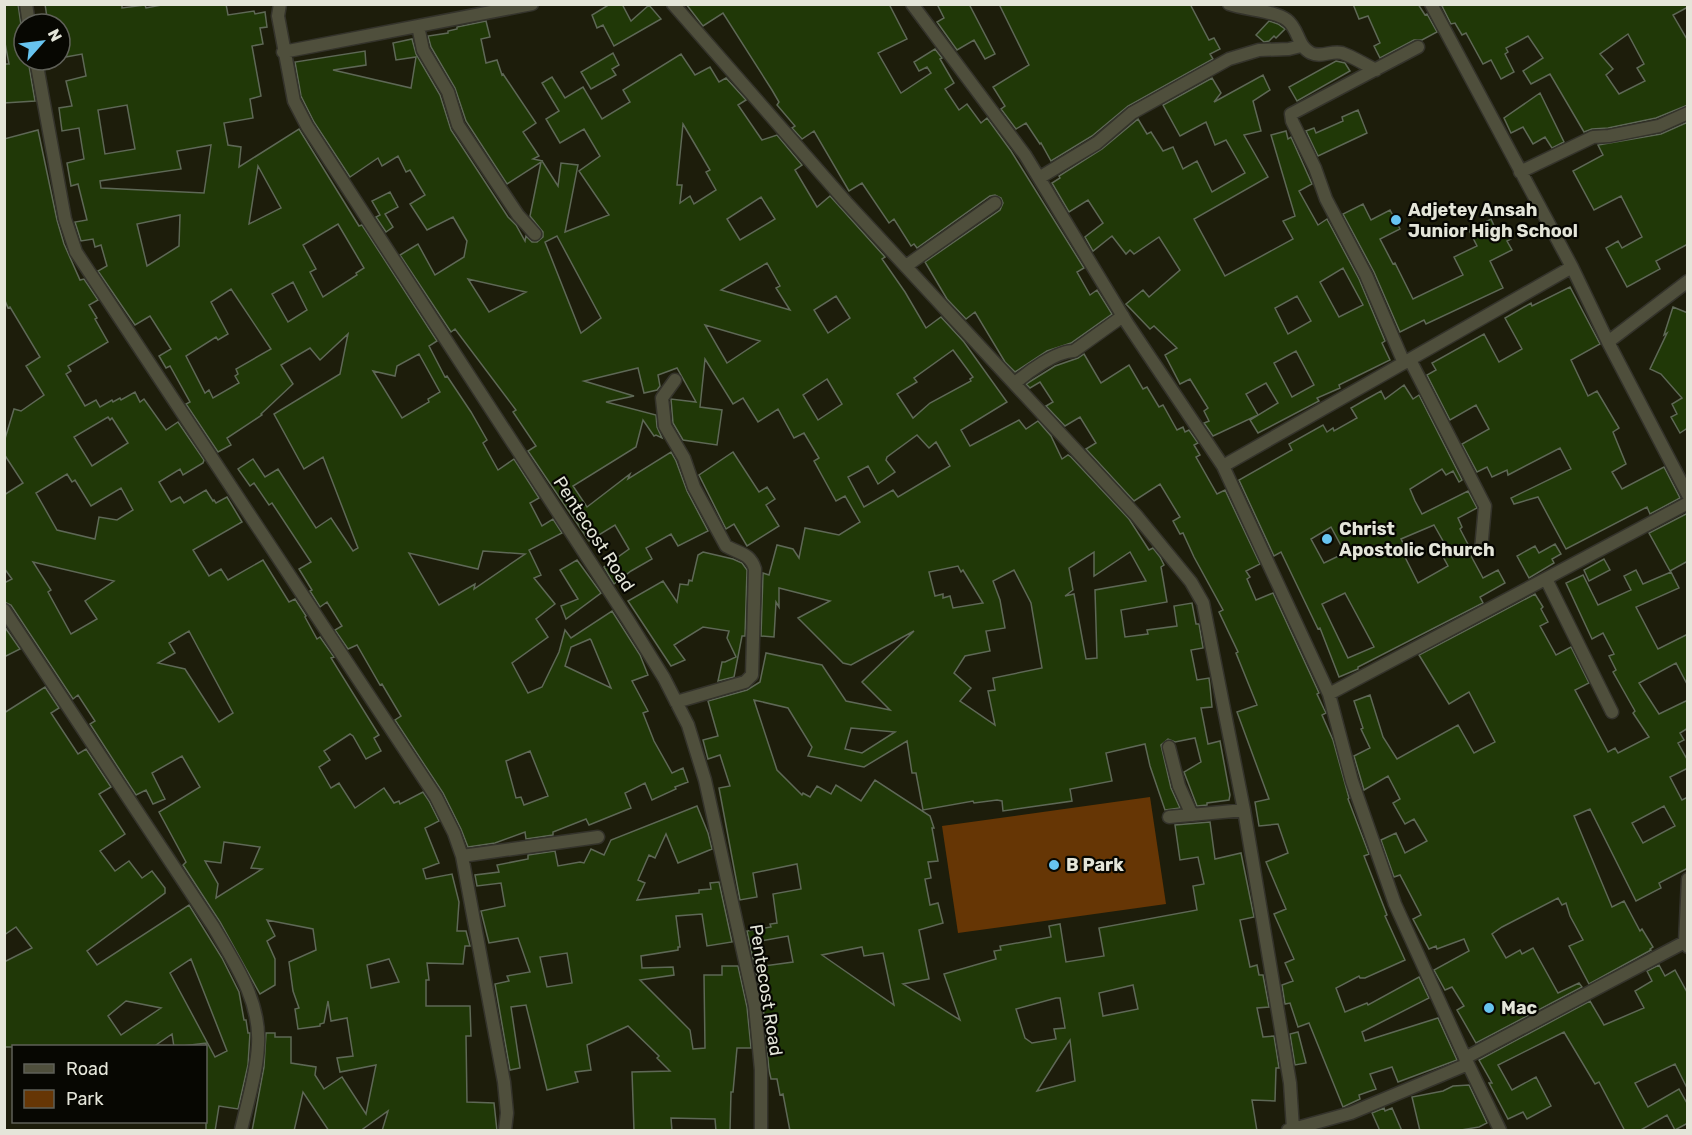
<svg xmlns="http://www.w3.org/2000/svg" width="1692" height="1135" font-family="Rubik,sans-serif">
<style>
.green{fill:#663605}
.building{fill:#203807;stroke:#5e6856;stroke-width:1.5;fill-rule:evenodd}
.lines{fill:none;stroke-linecap:round;stroke-linejoin:round}
.minor-casing{stroke:#34332b;stroke-width:15}
.minor{stroke:#4f4f3c;stroke-width:12}
.poi-dot{fill:#67c4f0;stroke:#070702;stroke-width:2}
.labels{text-anchor:middle;stroke-width:4.5;stroke-linejoin:round;paint-order:stroke}
.poi-label{font-size:18px;font-weight:bold;fill:#e4e5d9;stroke:#070702;text-anchor:start}
.street-label{font-size:18px;fill:#e4e5d9;stroke:#070702}
</style>
<rect width="100%" height="100%" fill="#1d1d0b"/>
<path class="green" d="M1150,797L1166,904L958,933L942,826Z"/>
<path class="building" d="M4,4H18L21,25L24,31V60H28L35,101L4,103V64H9L4,38Z
M45,4H122V8L145,5L146,8L167,4H226L228,15L254,11L255,14L265,12L267,27L260,28L263,44L252,46L261,96L250,99L253,118L224,123L228,145L241,147L239,167L299,129L359,226L362,225L437,341L429,346L445,377L447,376L471,412L487,440L483,443L498,470L514,459L539,498L530,503L542,526L553,519L562,533L529,550L541,575L534,578L555,604L536,619L548,637L512,663L528,693L542,687L559,652L565,630L571,638L612,611L640,655L648,675L632,681L648,711L643,713L654,741L672,773L683,768L688,782L675,787L676,789L652,800L645,783L625,793L631,808L589,825L586,819L553,832V835L526,839L525,832L495,843L468,847L461,829L443,793L395,720L401,716L382,684L380,685L357,645L348,649L335,630L342,626L327,602L320,607L310,591L312,590L299,569L311,562L272,503L269,505L254,483L250,486L238,469L253,459L265,477L278,469L316,528L331,518L353,551L358,548L323,457L304,469L274,414L340,374L348,334L320,360L310,348L281,365L293,384L261,414L262,415L227,438L231,445L218,452L186,404L190,402L170,366L166,368L159,356L171,349L150,316L135,325L98,271L107,266L101,245L95,247L93,239L81,241L75,222L87,220L78,184L71,186L67,163L84,159L79,128L62,131L59,108L72,106L66,81L86,76L82,54L60,58V24H48ZM127,105L135,149L105,154L98,110ZM211,145L204,193L101,188L100,181L181,169L177,151ZM258,166L281,208L249,224ZM180,215L179,246L147,266L137,224ZM338,224L364,268L356,273L357,275L323,297L310,272L316,269L303,245ZM293,282L307,310L288,322L272,294ZM231,289L271,349L236,369L238,374L235,376L239,383L213,398L209,390L205,393L186,356L216,337L218,340L228,334L211,302ZM419,354L440,392L428,399L429,402L402,418L373,371L395,376L397,366ZM483,551L525,554L474,589L475,584L439,605L409,553L478,569ZM590,639L591,640L611,688L565,666L571,647ZM530,751L548,796L524,805L521,797L516,798L506,761Z
M610,4H622L631,21L649,5L661,19L614,46L603,25L597,28L592,15Z
M686,4H889L907,39L878,53L901,93L931,73L927,67L919,71L914,62L935,49L942,58L940,59L954,83L945,89L959,110L967,104L981,123L987,118L1011,151L1084,268L1077,272L1090,295L1097,290L1112,314L1071,343L1047,351L1015,372L1005,362L975,312L966,319L947,299L925,262L1000,210L1003,203L1001,198L995,195L990,196L917,248L914,244L911,246L894,219L889,223L862,183L849,191L814,131L802,139L792,128L795,126L777,105L779,102L772,90L723,13L703,26Z
M937,4H969L995,54L985,59L974,40L957,50L937,22L944,18Z
M999,4H1190L1209,40L1214,38L1220,49L1210,54L1213,59L1128,106L1092,136L1051,161L1041,143L1040,144L1026,123L1016,129L1001,109L1005,106L993,87L1029,65Z
M1353,4H1418L1425,15L1427,14L1437,32L1422,40H1414L1380,58L1374,46L1380,43L1368,16L1359,19Z
M1446,4H1688V7L1673,15L1688,41V105L1656,118L1608,128L1592,129L1584,132L1550,74L1531,84L1523,71L1543,58L1528,36L1506,48L1508,52L1505,54L1514,72L1501,79L1491,60L1483,64L1466,33L1462,35L1455,23L1451,24L1442,6ZM1628,34L1644,64L1637,68L1645,81L1619,94L1606,75L1613,69L1600,54Z
M486,21L490,37L481,39L486,63L497,60L502,75L503,74L536,123L523,132L539,156L533,159L543,161H542L558,186L561,163L578,165L565,232L609,215L579,171L600,156L584,129L560,143L546,119L559,111L542,83L552,77L565,98L583,87L602,119L630,102L623,90L681,54L695,75L710,67L719,82L726,78L746,100L738,105L762,140L777,135L802,165L795,170L817,207L830,196L885,257L882,259L905,292L926,328L941,317L964,342L1007,402L961,430L970,446L1019,420L1026,429L1038,421L1051,436L1062,459L1068,455L1071,457L1129,519L1149,550L1153,548L1160,557L1164,565L1161,567L1167,602L1121,610L1125,637L1148,634L1147,630L1177,626L1174,606L1192,603L1196,624H1199L1203,648L1191,650L1197,680L1209,678L1210,686L1212,707L1201,708L1208,744L1220,741L1230,795L1229,800L1207,803V805L1197,806L1184,772L1201,762L1195,738L1175,742L1168,739L1161,745L1171,788L1180,808L1165,810L1150,766L1145,744L1106,753L1112,781L1070,789L1072,801L1003,811L1002,801L997,800L974,803L973,801L923,810L916,773H912L907,741L864,767L808,756L812,747L788,708L754,700L777,770L802,795L803,793L810,797L817,786L831,794L836,785L861,801L875,780L930,816L934,828H932L938,861L928,862L931,878L925,879L930,905L938,903L943,923L919,930L929,979L903,984L960,1020L944,974L996,959L994,951L1001,950L1000,946L1051,937L1049,926L1060,924L1066,962L1104,956L1099,928L1197,910L1193,886L1204,884L1198,857L1180,860L1175,825L1210,822L1215,859L1241,853L1254,917L1240,920L1250,967L1257,965L1259,975H1263L1269,1007L1257,1008L1263,1037L1274,1036L1279,1068H1276L1275,1101L1252,1100L1257,1131H790L783,1094L780,1095L777,1079H771L769,1070L763,1005L747,931L771,927L770,924L777,923L773,894L801,889L797,864L753,873L757,897L740,900L719,788L730,786L720,755L708,759L703,740L718,736L708,701L747,690L760,682L766,653L822,665L846,701L890,710L862,682L914,631L851,665L843,663L798,618L830,601L779,588V607L776,602L774,637L761,636L763,573L769,575L777,545L793,549L799,558L805,528L839,535L860,522L845,496L836,501L814,461L819,458L804,433L794,438L778,409L758,422L743,398L733,404L705,359L700,407L722,410L717,445L683,440L673,423L671,399L696,402L677,368L658,375L660,386L657,390L644,393L638,368L584,381L634,396L606,402L656,415L657,427L662,438L656,435L654,436L643,420L636,447L573,486L587,507L630,474L628,479L671,452L676,461L687,491L708,531L678,546L671,534L646,548L652,559L631,571L614,584L604,567L629,549L615,525L589,541L528,451L536,446L513,412L516,410L455,329L451,332L400,255L418,244L435,275L464,257L467,241L453,217L427,230L410,204L425,195L410,170L406,172L398,156L382,166L378,158L350,177L314,122L301,96L295,62L365,51L366,65L333,70L411,88L416,57L396,60L393,43L412,39L416,54L440,95L451,130L508,217L516,225L525,241L526,236L532,242H537L543,237V232L530,216L541,162L507,184L466,121L455,88L431,47L428,36L448,33V31L457,29V27ZM683,124L710,170L706,172L716,190L694,204L690,196L680,203L682,185H677ZM761,197L775,219L740,240L727,219ZM557,236L601,318L581,333L545,242ZM767,263L780,286L776,288L790,310L721,290ZM468,279L526,292L489,312ZM836,296L850,318L828,333L814,310ZM705,325L760,341L727,363ZM953,350L973,377L970,379L971,381L930,403L913,418L897,394L917,382L914,378ZM827,379L842,404L818,420L803,395ZM917,435L929,448L936,442L950,466L898,497L893,490L864,507L848,477L868,466L878,484L895,472L886,460L887,457ZM1094,552V576L1130,552L1146,581L1095,590L1097,658L1086,659L1074,594L1065,596L1073,590L1069,568ZM958,566L961,572L963,570L983,603L953,608L950,596L943,598V594L935,596L929,572ZM1014,570L1031,603L1042,668L993,678L995,690L988,691L995,725L960,701L971,688L954,673L965,656L990,651L986,631L1005,628L1000,600L993,581ZM851,728L895,732L862,753L845,749ZM788,936L793,962L764,966L760,941ZM862,947L864,956L883,953L894,1005L822,955ZM1133,985L1138,1009L1103,1016L1099,993ZM1056,998H1060L1065,1028L1054,1029L1056,1039L1032,1043L1025,1038L1016,1009ZM1070,1040L1075,1081L1037,1091L1058,1058Z
M1269,21L1278,24L1285,29L1276,38L1274,36L1269,41L1264,42L1256,35Z
M613,53L619,65L612,69L616,75L591,89L581,72Z
M1336,61L1345,63L1350,71L1297,101L1289,87Z
M1263,75L1270,90L1253,101L1261,131L1244,135L1268,177L1194,219L1225,276L1293,239L1283,221L1295,216L1271,135L1286,131L1288,139L1291,137L1312,184L1299,191L1318,225L1327,219L1328,221L1359,279L1385,341L1382,343L1390,360L1339,385L1340,388L1317,398L1319,401L1258,433L1250,420L1278,403L1266,383L1246,394L1258,415L1213,436L1204,423L1209,421L1204,411L1208,408L1190,379L1180,384L1165,355L1177,348L1154,326L1150,329L1126,304L1143,290L1149,297L1180,270L1159,237L1134,254L1130,250L1126,254L1112,236L1093,251L1085,237L1103,223L1088,200L1069,212L1052,183L1060,178L1059,176L1102,149L1138,119L1147,134L1151,132L1163,151L1173,147L1183,169L1197,161L1212,192L1245,173L1226,140L1215,145L1206,122L1180,136L1163,105L1212,78L1221,93L1214,102ZM1343,268L1363,305L1339,317L1320,282ZM1297,296L1311,321L1288,334L1275,308ZM1296,351L1314,385L1292,397L1274,363Z
M1540,93L1564,142L1552,148L1545,137L1533,144L1523,127L1511,133L1504,118Z
M1358,110L1367,133L1318,156L1306,131L1314,128L1316,133L1343,121L1342,117Z
M1688,122V244L1656,261L1660,269L1627,287L1606,248L1618,241L1622,248L1642,237L1621,196L1594,210L1573,171L1603,155L1598,145L1661,134Z
M38,130L57,220L64,244L80,280L84,279L98,300L89,305L97,318L95,319L108,342L68,366L71,371L66,374L85,406L96,400L100,407L112,400L113,402L120,398L121,400L135,392L140,402L144,399L166,430L178,422L204,460L203,463L183,475L180,469L159,482L171,502L180,497L184,503L206,490L213,501L214,500L216,503L227,497L242,522L193,550L209,576L221,569L228,580L263,560L289,602L295,599L306,616L305,617L317,639L320,637L334,657L331,658L379,735L374,738L381,751L366,759L353,736L350,734L324,751L330,760L319,767L331,788L339,783L355,808L384,788L394,803L399,801L400,804L423,792L429,801L439,821L425,828L439,863L423,869L426,879L452,874L459,902L457,931H466L470,946H465L463,964L427,963L429,980H426V1006H470L471,1036H466L467,1102L494,1103L497,1131H382L388,1111L360,1131H329L303,1092L294,1131H252L264,1067L266,1033H275V1037H291V1063L316,1067L315,1075L324,1089L342,1077L366,1114L376,1065L340,1072L337,1058L353,1056L347,1018L331,1021L328,1001L324,1023L320,1024V1026L298,1029L295,1009L299,1008L293,991L289,962L316,950L313,929L267,920L275,936L267,941L275,959V985L260,994L220,922L183,865L186,862L159,812L200,787L182,756L152,773L165,799L153,804L146,790L136,795L90,724L95,721L78,695L73,699L11,605L4,602V583L12,579L4,568V495L23,483L4,454V442L14,409L21,411L44,395L26,366L40,357L10,307L8,308L4,298V139ZM108,417L110,420L112,418L128,443L92,466L74,437ZM67,474L72,482L75,480L91,506L121,488L133,510L117,520L99,517L95,539L57,530L36,493ZM33,562L114,581L85,601L97,619L71,634L48,592L51,590ZM189,631L233,713L219,722L185,669L158,663L175,653L169,643ZM224,842L260,847L251,868L262,869L216,898L218,884L205,861L221,863ZM389,959L399,982L371,988L367,965Z
M390,192L398,207L385,214L393,227L386,232L376,217L380,215L372,201Z
M1363,204L1371,220L1390,210L1400,229L1380,239L1393,264L1395,263L1413,299L1463,275L1454,257L1477,246L1469,230L1491,219L1496,230L1504,226L1511,239L1507,241L1512,250L1490,261L1503,288L1426,324L1424,320L1400,332L1374,272L1343,214Z
M1570,287L1600,344L1571,360L1588,396L1597,391L1619,428L1613,432L1626,464L1612,472L1622,489L1664,467L1680,498L1650,514L1647,507L1566,549L1538,497L1514,504L1511,498L1571,469L1560,448L1508,475L1507,470L1492,477L1487,467L1477,472L1462,444L1489,429L1476,405L1450,420L1427,375L1436,370L1432,363L1484,334L1499,362L1522,349L1505,318L1531,303L1532,306Z
M1673,307L1688,313V433L1686,429L1680,433L1671,417L1677,414L1672,404L1682,398L1661,374L1650,369L1667,333L1664,335Z
M1084,354L1101,383L1129,365L1143,389L1147,387L1159,407L1163,405L1177,430L1183,427L1185,432L1189,430L1198,443L1194,445L1200,455L1196,457L1217,494L1225,490L1260,564L1246,571L1250,577L1247,579L1256,600L1273,593L1319,693L1317,694L1324,709L1326,713L1322,715L1333,740L1349,798L1348,799L1369,854L1364,856L1387,915L1385,916L1405,960L1365,978H1360L1359,976L1336,988L1345,1012L1367,1003L1368,1005L1419,977L1429,998L1362,1032L1365,1041L1438,1018L1457,1060L1398,1082L1392,1067L1370,1074L1376,1089L1359,1095L1360,1099L1343,1107L1309,1023L1298,1027L1290,1003L1285,1004L1282,985L1293,981L1285,963L1294,959L1274,914L1286,909L1266,862L1288,853L1278,824L1259,826L1255,802L1269,799L1237,712L1257,705L1236,653L1238,652L1219,612L1223,610L1194,557L1183,533L1180,534L1173,521L1180,517L1160,484L1134,501L1086,449L1096,443L1080,417L1065,426L1046,406L1053,402L1040,382L1030,388L1026,384L1055,366L1078,358Z
M1404,385L1413,399L1419,395L1462,480L1459,482L1453,471L1446,475L1442,469L1410,489L1415,501L1422,514L1468,491L1477,508L1458,518L1462,527L1460,529L1472,552L1470,554L1483,578L1498,570L1505,583L1480,597L1483,603L1358,667V669L1339,677L1320,628L1318,629L1281,552L1274,556L1239,480L1292,450L1289,444L1323,425L1327,432L1333,428L1334,431L1357,418L1351,408L1365,400L1381,391L1385,399ZM1434,525L1447,548L1440,551L1448,566L1418,583L1401,549L1405,547L1401,539ZM1331,527L1345,553L1324,563L1311,539ZM1345,593L1374,647L1348,658L1322,604Z
M733,452L759,492L767,487L775,499L766,505L779,526L747,546L734,524L726,529L699,475Z
M1688,513V561L1670,571L1649,533Z
M1555,544L1561,554L1552,559L1554,563L1529,578L1517,556L1535,546L1539,553Z
M703,552L733,559L742,563L747,570L745,636H742L734,677L718,681L722,662H725L736,657L727,638L729,631L703,627L674,645L685,660L671,666L628,601L663,581L677,602L680,584L688,585L689,580L692,581L698,555Z
M1604,559L1610,570L1589,581L1584,570Z
M577,560L601,593L566,619L561,606L578,599L560,570Z
M1636,570L1643,584L1671,572L1679,588L1636,607L1658,649L1688,634V686L1676,663L1639,683L1659,714L1688,700V728L1680,733L1684,740L1678,743L1688,761V768L1670,777L1682,800L1688,797V868L1659,883L1661,888L1636,901L1590,809L1574,816L1612,907L1624,901L1640,931L1642,929L1653,947L1650,949L1651,950L1589,984L1569,946L1583,940L1570,916L1566,903L1562,905L1558,898L1502,927L1492,934L1506,958L1520,950L1522,954L1533,948L1558,993L1579,983L1582,987L1476,1043L1457,1010L1464,1006L1452,987L1445,990L1434,970L1469,951L1464,939L1437,949L1436,946L1429,949L1413,919L1421,915L1400,875L1394,877L1381,840L1396,833L1405,853L1427,841L1414,819L1405,824L1393,803L1400,799L1388,776L1364,790L1354,756L1370,748L1361,729L1363,728L1354,701L1370,695L1383,737L1397,759L1458,725L1474,753L1495,742L1469,692L1449,704L1419,655L1535,594L1543,607L1541,609L1548,622L1540,626L1556,655L1571,647L1589,683L1575,690L1608,752L1615,748L1618,753L1649,737L1633,713L1635,711L1613,672L1616,670L1609,656L1614,654L1603,633L1592,639L1566,583L1583,575L1598,605L1631,590L1624,576ZM1664,806L1675,826L1643,843L1632,823Z
M4,626L20,649L4,657Z
M45,687L59,708L51,713L78,754L86,749L111,787L99,794L125,834L100,851L115,871L129,861L142,878L152,871L165,888V893L87,951L97,965L189,905L222,958L239,992L244,1020H246L248,1033H250L248,1065L238,1109L219,1106L215,1131H206V1043L174,1047L172,1034L153,1047H4V962L32,948L16,927L4,935V713ZM191,959L227,1051L215,1057L170,973ZM126,1001L161,1008L121,1035L108,1016Z
M697,806L708,833L712,849L678,863L666,834L655,858L649,855L638,880L645,883L637,900L699,893V890L711,889L710,883L719,882L732,942L707,946L702,914L676,916L680,947H678V950L641,956L642,968L673,967L674,975L640,980L690,1030L693,1049L705,1048L704,975H722V966H738L747,1007L751,1048H737L733,1092H731L730,1131H716L715,1119L671,1118L672,1131H634L632,1072L670,1071L657,1058L659,1056L628,1026L587,1045L591,1070L575,1072L578,1082L547,1090L526,1005L511,1007L520,1068L510,1070L495,984L509,981L507,976L530,972L518,938L489,943L481,911L505,906L501,883L477,886L475,875L499,872L497,865L528,859V855L555,851L558,866L580,862L584,863L591,849L604,855L611,840ZM567,953L572,983L547,987L540,957Z
M1659,965L1665,976L1675,970L1688,994V1090L1675,1064L1635,1083L1648,1107L1679,1089L1688,1105V1123L1675,1130L1667,1115L1639,1131H1625L1599,1082L1595,1084L1564,1032L1498,1065L1512,1090L1536,1077L1551,1106L1527,1119L1523,1112L1508,1119L1489,1083H1492L1479,1060L1590,1001L1604,1025L1644,1008L1635,991L1652,981L1647,971Z
M1298,1032L1306,1063L1295,1065L1290,1034Z
M1469,1085L1487,1123L1479,1127L1455,1131H1420L1412,1097L1443,1091L1453,1086Z
M1384,1108L1385,1111L1392,1108L1402,1131H1380L1372,1113Z"/>
<g class="lines">
<g class="minor-casing">
<path id="minor" d="M26,4L29,24
M280,4L278,16L294,101L307,126L628,620L664,678L688,725L705,780L755,1006L761,1070V1130
M673,4L846,202L1136,515L1191,582L1203,603L1244,810L1290,1083L1293,1129L1288,1130
M912,4L1025,155L1127,323L1223,466L1329,694L1352,781L1395,904L1468,1064L1351,1113L1293,1129
M1229,4C1245,10 1274,10 1287,20C1299,29 1297,46 1311,53C1321,58 1332,50 1342,53C1354,57 1365,65 1376,70
M1431,4L1572,267
M418,26L423,50L448,92L458,125L518,215L535,234
M283,52L532,4
M36,60L65,219L76,252L436,797L454,833L462,856L504,1082L507,1113L505,1130
M1520,172L1593,137L1609,136L1659,126L1688,113
M1039,178L1097,143L1132,113L1229,59L1259,50L1289,49L1301,46
M906,266L995,203
M1608,342L1688,281
M1410,360L1485,506L1481,550
M1404,363L1366,275L1326,199L1315,168L1292,121L1291,114L1418,47
M675,380L662,398L665,426L684,458L694,487L726,546C740,554 750,553 755,569L752,675L745,682L676,702
M1015,383C1028,372 1056,351 1074,351L1123,316
M1223,466L1572,267L1608,342L1688,495
M1546,579L1612,712
M4,610L213,926C234,962 261,1001 258,1045C257,1072 247,1104 241,1130
M1329,694L1688,503
M1169,747L1179,786L1192,815
M1169,817L1244,810
M462,856L598,837
M1685,942L1688,879
M1465,1058L1685,942L1688,947
M1468,1064L1500,1130"/>
</g>
<use href="#minor" class="minor"/>
</g>
<g class="poi-dot">
<circle cx="1396" cy="220" r="6"/>
<circle cx="1327" cy="539" r="6"/>
<circle cx="1054" cy="865" r="6"/>
<circle cx="1489" cy="1008" r="6"/>
</g>
<g class="labels">
<g class="poi-label">
<text x="1408" y="216">Adjetey Ansah<tspan x="1408" dy="21">Junior High School</tspan></text>
<text x="1339" y="535">Christ<tspan x="1339" dy="21">Apostolic Church</tspan></text>
<text x="1066" y="871">B Park</text>
<text x="1501" y="1014">Mac</text>
</g>
<g class="street-label">
<text transform="translate(594 534) rotate(57)" y="6">Pentecost Road</text>
<text transform="translate(766 990) rotate(81)" y="6">Pentecost Road</text>
</g>
</g>
<rect width="1692" height="1135" fill="none" stroke="#e4e5d9" stroke-width="12"/>
<rect x="12" y="1045" width="195" height="78" fill="#070702" stroke="#5f6058" stroke-width="1.5"/>
<rect x="24" y="1064" width="30" height="9" fill="#4f4f3c" stroke="#5f6058" stroke-width="1.5"/>
<text x="66" y="1075" font-size="18" fill="#e4e5d9">Road</text>
<rect x="24" y="1090" width="30" height="18" fill="#663605" stroke="#5f6058" stroke-width="1.5"/>
<text x="66" y="1105" font-size="18" fill="#e4e5d9">Park</text>
<g transform="translate(42 42) rotate(62)"><circle r="28" fill="#070702" stroke="#5f6058" stroke-width="1.5"/>
<path d="M0-4.5L10 22L0 15L-10 22Z" fill="#67c4f0"/>
<text y="-9" font-size="16" font-weight="bold" text-anchor="middle" fill="#e4e5d9">N</text>
</g>
</svg>
